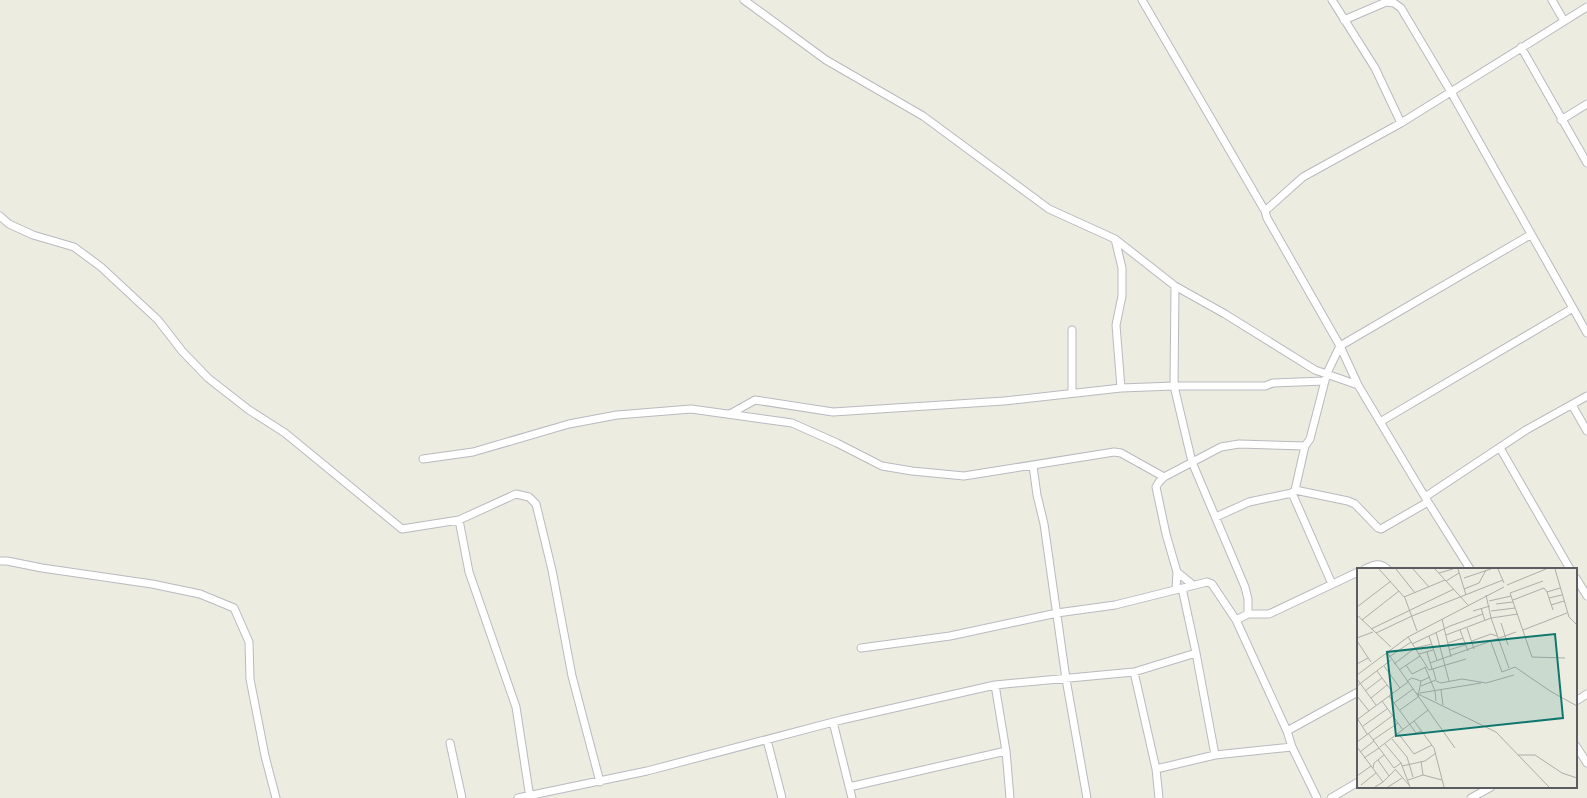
<svg xmlns="http://www.w3.org/2000/svg" width="1587" height="798" font-family="Lato,sans-serif">
<style>
.lines{fill:none;stroke-linecap:round;stroke-linejoin:round}
.street-casing{stroke:#b9bac0;stroke-width:9}
.street{stroke:#fff;stroke-width:7}
.inset-road{fill:none;stroke:#aeaeaa;stroke-width:1}
.view{fill:#0f766e;fill-opacity:0.15;stroke:#0f766e;stroke-width:2}
.inset-edge{fill:none;stroke:#5a5c62;stroke-width:2}
</style>
<rect width="100%" height="100%" fill="#ecece1"/>
<g class="lines">
<g class="street-casing">
<path id="street" d="M744,0L826,60L923,116L1049,209L1115,239L1175,286L1225,314L1315,370L1358,385L1428,502L1470,569
M1142,0L1265,211
M1332,0L1375,68L1401,123L1303,177L1265,211L1267,218L1340,346L1358,385
M1552,0L1564,21
M1344,20L1386,2L1394,3L1401,8L1451,92L1587,333
M1521,47L1587,163
M1561,120L1587,104
M1401,123L1587,7
M0,216L9,224L33,235L74,247L101,267L158,320L182,351L208,378L249,410L285,433L402,529L459,520L516,494L529,497L536,504L552,570L572,676L600,782
M1115,239L1122,268V296L1116,325L1121,388
M1175,286L1174,386L1192,462L1245,587L1248,599V614
M1072,393V330
M1572,405L1587,431
M730,414L755,400L833,412L1004,401L1121,388L1174,386H1265L1273,383L1325,381
M1380,422L1573,308
M1500,448L1570,569
M423,459L473,452L569,424L617,415L691,409L792,423L837,443L882,466L912,471L964,476L1114,452L1121,453L1164,477
M1033,466L1037,495L1044,524L1066,679L1087,798
M1295,490L1348,501L1355,504L1378,528L1381,529L1428,502
M1292,493L1332,584
M1425,497L1526,430L1587,396
M1216,517L1249,502L1292,493L1295,490L1305,446L1310,439L1327,373L1340,346L1530,235
M459,520L469,572L516,707L530,798
M0,561H7L42,568L152,584L200,594L234,608L249,642L250,679L265,756L276,798
M1365,569C1374,565 1379,562 1387,569
M1177,572L1193,585
M1576,578L1587,596
M1182,588L1196,653L1215,755
M1176,589L1177,572L1166,534L1156,487L1159,482L1164,477L1221,447L1239,444L1305,446
M1236,620L1248,614H1269L1358,572
M861,648L950,636L1057,613L1115,605L1207,582L1212,584L1236,620L1287,731L1292,747L1317,798
M1134,672L1156,769L1159,798
M995,685L1006,751L1010,798
M1576,701L1587,694
M833,722L852,798
M1287,731L1358,692
M767,740L782,798
M450,743L462,798
M1576,746L1587,763
M1156,769L1215,755L1292,747
M849,787L1006,751
M518,798L647,771L841,720L995,685L1134,672L1196,653
M1331,798L1358,782
M1471,798L1491,787"/>
</g>
<use href="#street" class="street"/>
</g>
<g transform="translate(1357 568)">
<rect width="220" height="220" fill="#ecece1"/>
<path class="inset-road" d="M22,1L48,30L60,63M39,1L58,25M56,1L72,19M78,1L111,37M101,1L109,27M141,1L147,15M198,1L212,49L220,57M82,5L96,1M107,10L134,1M89,13L102,5M186,13L153,25L175,89L208,90M150,17L189,1M107,21L122,15L129,2M190,24L196,42M129,27L134,50L152,100M47,29L88,12M192,30L205,27M156,32L187,20L190,24L203,20M132,33L154,28M139,36L156,34M194,37L207,33M0,39L34,13M124,40L128,53M116,43L133,38M134,43L158,40M0,47L34,79M85,51L94,89M5,52L42,23M144,55L151,77M110,60L117,81M14,61L97,21M103,62L111,83M166,62L210,45M79,64L92,113M19,65L55,48L146,12M89,67L134,50L161,46M72,68L80,92M51,69L72,102L109,91M0,70L16,64M0,73L14,94M115,73L134,66L140,68M134,74L145,104L158,99L193,123L220,138M91,75L106,70M55,76L93,58L126,46M92,82L108,77M30,84L59,125L139,164L192,219M70,84L75,101M62,86L76,82M32,89L54,74M73,95L159,64M0,96L11,90M37,96L58,80L75,76M49,97L55,106L69,99M27,98L43,120M68,99L78,123L79,133M42,102L63,88M20,103L36,125M0,107L51,69L147,19M0,111L19,137M50,113L55,110L64,113L73,109M79,113L84,115L105,111L129,115L157,107M0,118L34,92M64,118L79,112L76,101M84,122L86,137M8,123L25,110M59,125L71,142L57,153L77,180L87,219M63,125L124,115M0,128L12,143M32,128L59,165L65,163M14,130L30,117M25,133L46,162M37,135L56,121M43,142L61,129L64,113M71,142L98,180M0,150L10,166M1,151L51,114M6,158L30,141M11,165L37,200L44,195M41,165L57,186L75,177M35,171L50,189L56,209M16,172L41,155M0,174L35,148M28,176L44,195L53,219M0,179L26,214L18,219M23,179L57,153M3,184L17,173M161,187H178L205,205L220,210M7,190L22,180M21,192L32,208M64,193L66,207M45,198L68,193L79,185M16,200L17,195L27,187M38,201L52,217M0,208L14,198M51,212L66,207L85,212M26,214L38,202M4,217L19,205M31,219L45,210"/>
<path class="view" d="M198,66L206,150L39,168L30,84Z"/>
<rect width="220" height="220" class="inset-edge"/>
</g>
</svg>
